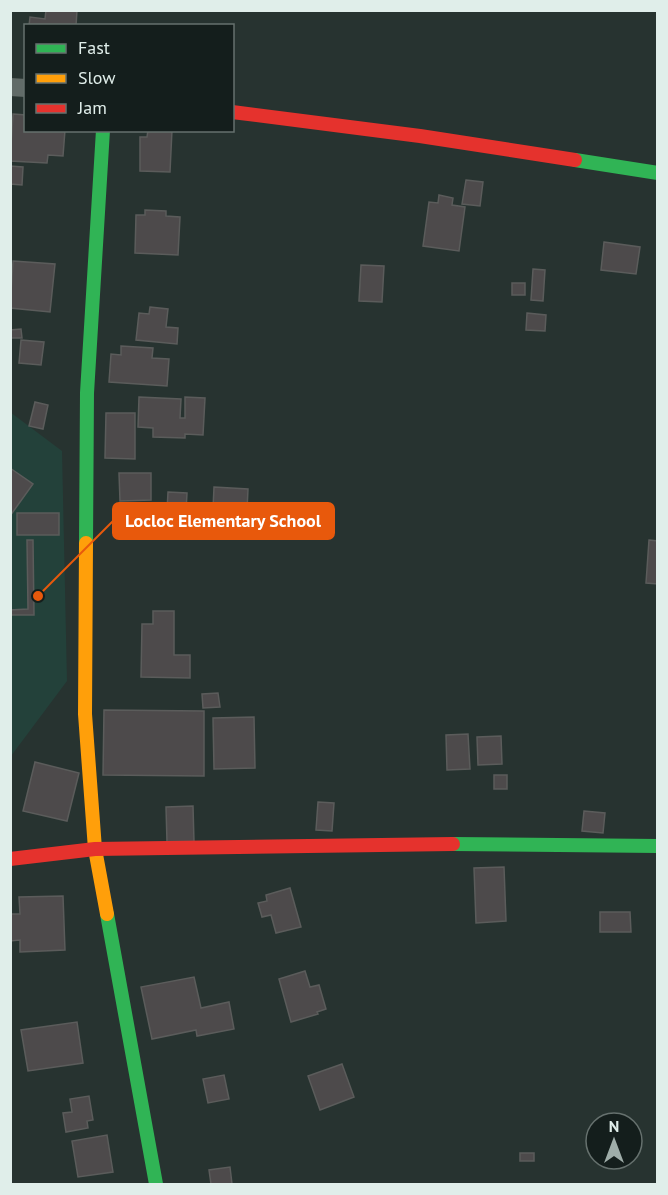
<svg xmlns="http://www.w3.org/2000/svg" width="668" height="1195" font-family="'PT Sans',sans-serif">
<style>
.built{fill:#23413a}
.building{fill:#4d4a4b;stroke:#5b5c5b;stroke-width:1.5}
.lines{fill:none;stroke-linecap:round;stroke-linejoin:round}
.street{stroke:#616b68;stroke-width:18}
.fast{stroke:#30b455;stroke-width:14}
.slow{stroke:#ff9f0a;stroke-width:14}
.jam{stroke:#e5322d;stroke-width:14}
.leader{fill:none;stroke:#e8590c;stroke-width:2}
.callout-dot{fill:#e8590c;stroke:#141e1c;stroke-width:2}
.callout{fill:#e8590c;stroke:#e8590c;stroke-width:2}
.callout-label{font-size:18px;text-anchor:middle;font-weight:bold;fill:#fff}
</style>
<rect width="100%" height="100%" fill="#273330"/>
<path class="built" d="M10,412L62,451L67,681L11,756Z"/>
<path class="building" d="M46,10H77L76,26H29L30,17L45,19Z
M13,114L26,115V130H65L63,156L48,155L47,163L10,161Z
M148,130H172L170,172L140,171V137H147Z
M10,166L23,167L22,185L10,184Z
M466,180L483,182L480,206L462,204Z
M439,195L453,198L452,205L465,207L459,251L423,246L429,202L438,203Z
M145,210L166,211V216L180,217L178,255L135,253L136,215H145Z
M604,242L640,247L636,274L601,270Z
M13,261L55,264L50,312L10,308Z
M361,265L384,266L382,302L359,301Z
M533,269L545,270L543,301L531,300Z
M512,283H525V295H512Z
M150,307L168,309L166,327L178,328L177,344L136,340L139,313L149,314Z
M527,313L546,315L545,331L526,330Z
M21,329L22,338H10V330Z
M21,340L44,342L41,365L19,363Z
M121,346L153,348L152,358L169,359L167,386L109,382L111,354L121,355Z
M139,397L181,399L180,418H185V397L205,398L203,435L185,434V438L153,437V428L138,427Z
M35,402L48,405L43,429L29,426Z
M106,413H135V459L105,458Z
M10,468L33,484L10,516Z
M119,473H151V500L120,501Z
M214,487L248,489L247,511L213,509Z
M168,492L187,493L186,512L167,511Z
M17,513H59V535H17Z
M27,540H33L34,615H10V610L28,609Z
M649,540L658,541V584L646,583Z
M153,611H174V655H190V678L141,677L142,624H153Z
M218,693L220,707L203,708L202,694Z
M104,710L204,711V776L103,775Z
M254,717L255,768L214,769L213,718Z
M468,734L470,769L447,770L446,735Z
M501,736L502,764L478,765L477,737Z
M35,762L79,773L67,821L23,811Z
M494,775H507V789H494Z
M318,802L334,803L332,831L316,830Z
M193,806L194,842H167L166,807Z
M584,811L605,813L603,833L582,831Z
M504,867L506,921L476,923L474,868Z
M290,888L301,927L276,933L271,915L262,917L258,903L267,901L266,895Z
M63,896L65,950L20,952V940L10,941V914H20L19,897Z
M600,912H630L631,932H600Z
M305,971L310,987L319,985L326,1009L317,1012L318,1014L291,1022L279,979Z
M194,977L201,1008L229,1002L234,1029L197,1036L196,1030L152,1039L141,987Z
M77,1022L83,1063L28,1071L21,1030Z
M342,1064L354,1097L320,1110L308,1076Z
M224,1075L229,1099L208,1103L203,1079Z
M89,1096L93,1120L87,1121L88,1128L66,1132L63,1113L72,1112L70,1099Z
M107,1135L113,1172L78,1177L72,1141Z
M520,1153H534V1161H520Z
M230,1167L232,1184H211L209,1170Z"/>
<g class="lines">
<path class="street" d="M10,87L26,88"/>
<path class="fast" d="M575,160L658,173
M86,543L87,393L103,130
M453,844L658,846
M107,914L156,1184"/>
<path class="slow" d="M86,543L85,714L95,849L107,914"/>
<path class="jam" d="M232,112L420,136L575,160
M10,859L95,849L453,844"/>
</g>
<path class="leader" d="M38 596L113 521"/>
<circle class="callout-dot" cx="38" cy="596" r="6"/>
<rect class="callout" x="113" y="503" width="221" height="36" rx="6"/>
<g class="callout-label">
<text x="223" y="527">Locloc Elementary School</text>
</g>
<rect width="668" height="1195" fill="none" stroke="#e0eeea" stroke-width="24"/>
<rect x="24" y="24" width="210" height="108" fill="#141e1c" stroke="#66716e" stroke-width="1.5"/>
<rect x="36" y="44" width="30" height="9" fill="#30b455" stroke="#66716e" stroke-width="1.5"/>
<text x="78" y="54" font-size="18" fill="#e0eeea">Fast</text>
<rect x="36" y="74" width="30" height="9" fill="#ff9f0a" stroke="#66716e" stroke-width="1.5"/>
<text x="78" y="84" font-size="18" fill="#e0eeea">Slow</text>
<rect x="36" y="104" width="30" height="9" fill="#e5322d" stroke="#66716e" stroke-width="1.5"/>
<text x="78" y="114" font-size="18" fill="#e0eeea">Jam</text>
<g transform="translate(614 1141)"><circle r="28" fill="#141e1c" stroke="#66716e" stroke-width="1.5"/>
<path d="M0-4.5L10 22L0 15L-10 22Z" fill="#9fada9"/>
<text y="-9" font-size="16" font-weight="bold" text-anchor="middle" fill="#e0eeea">N</text>
</g>
</svg>
